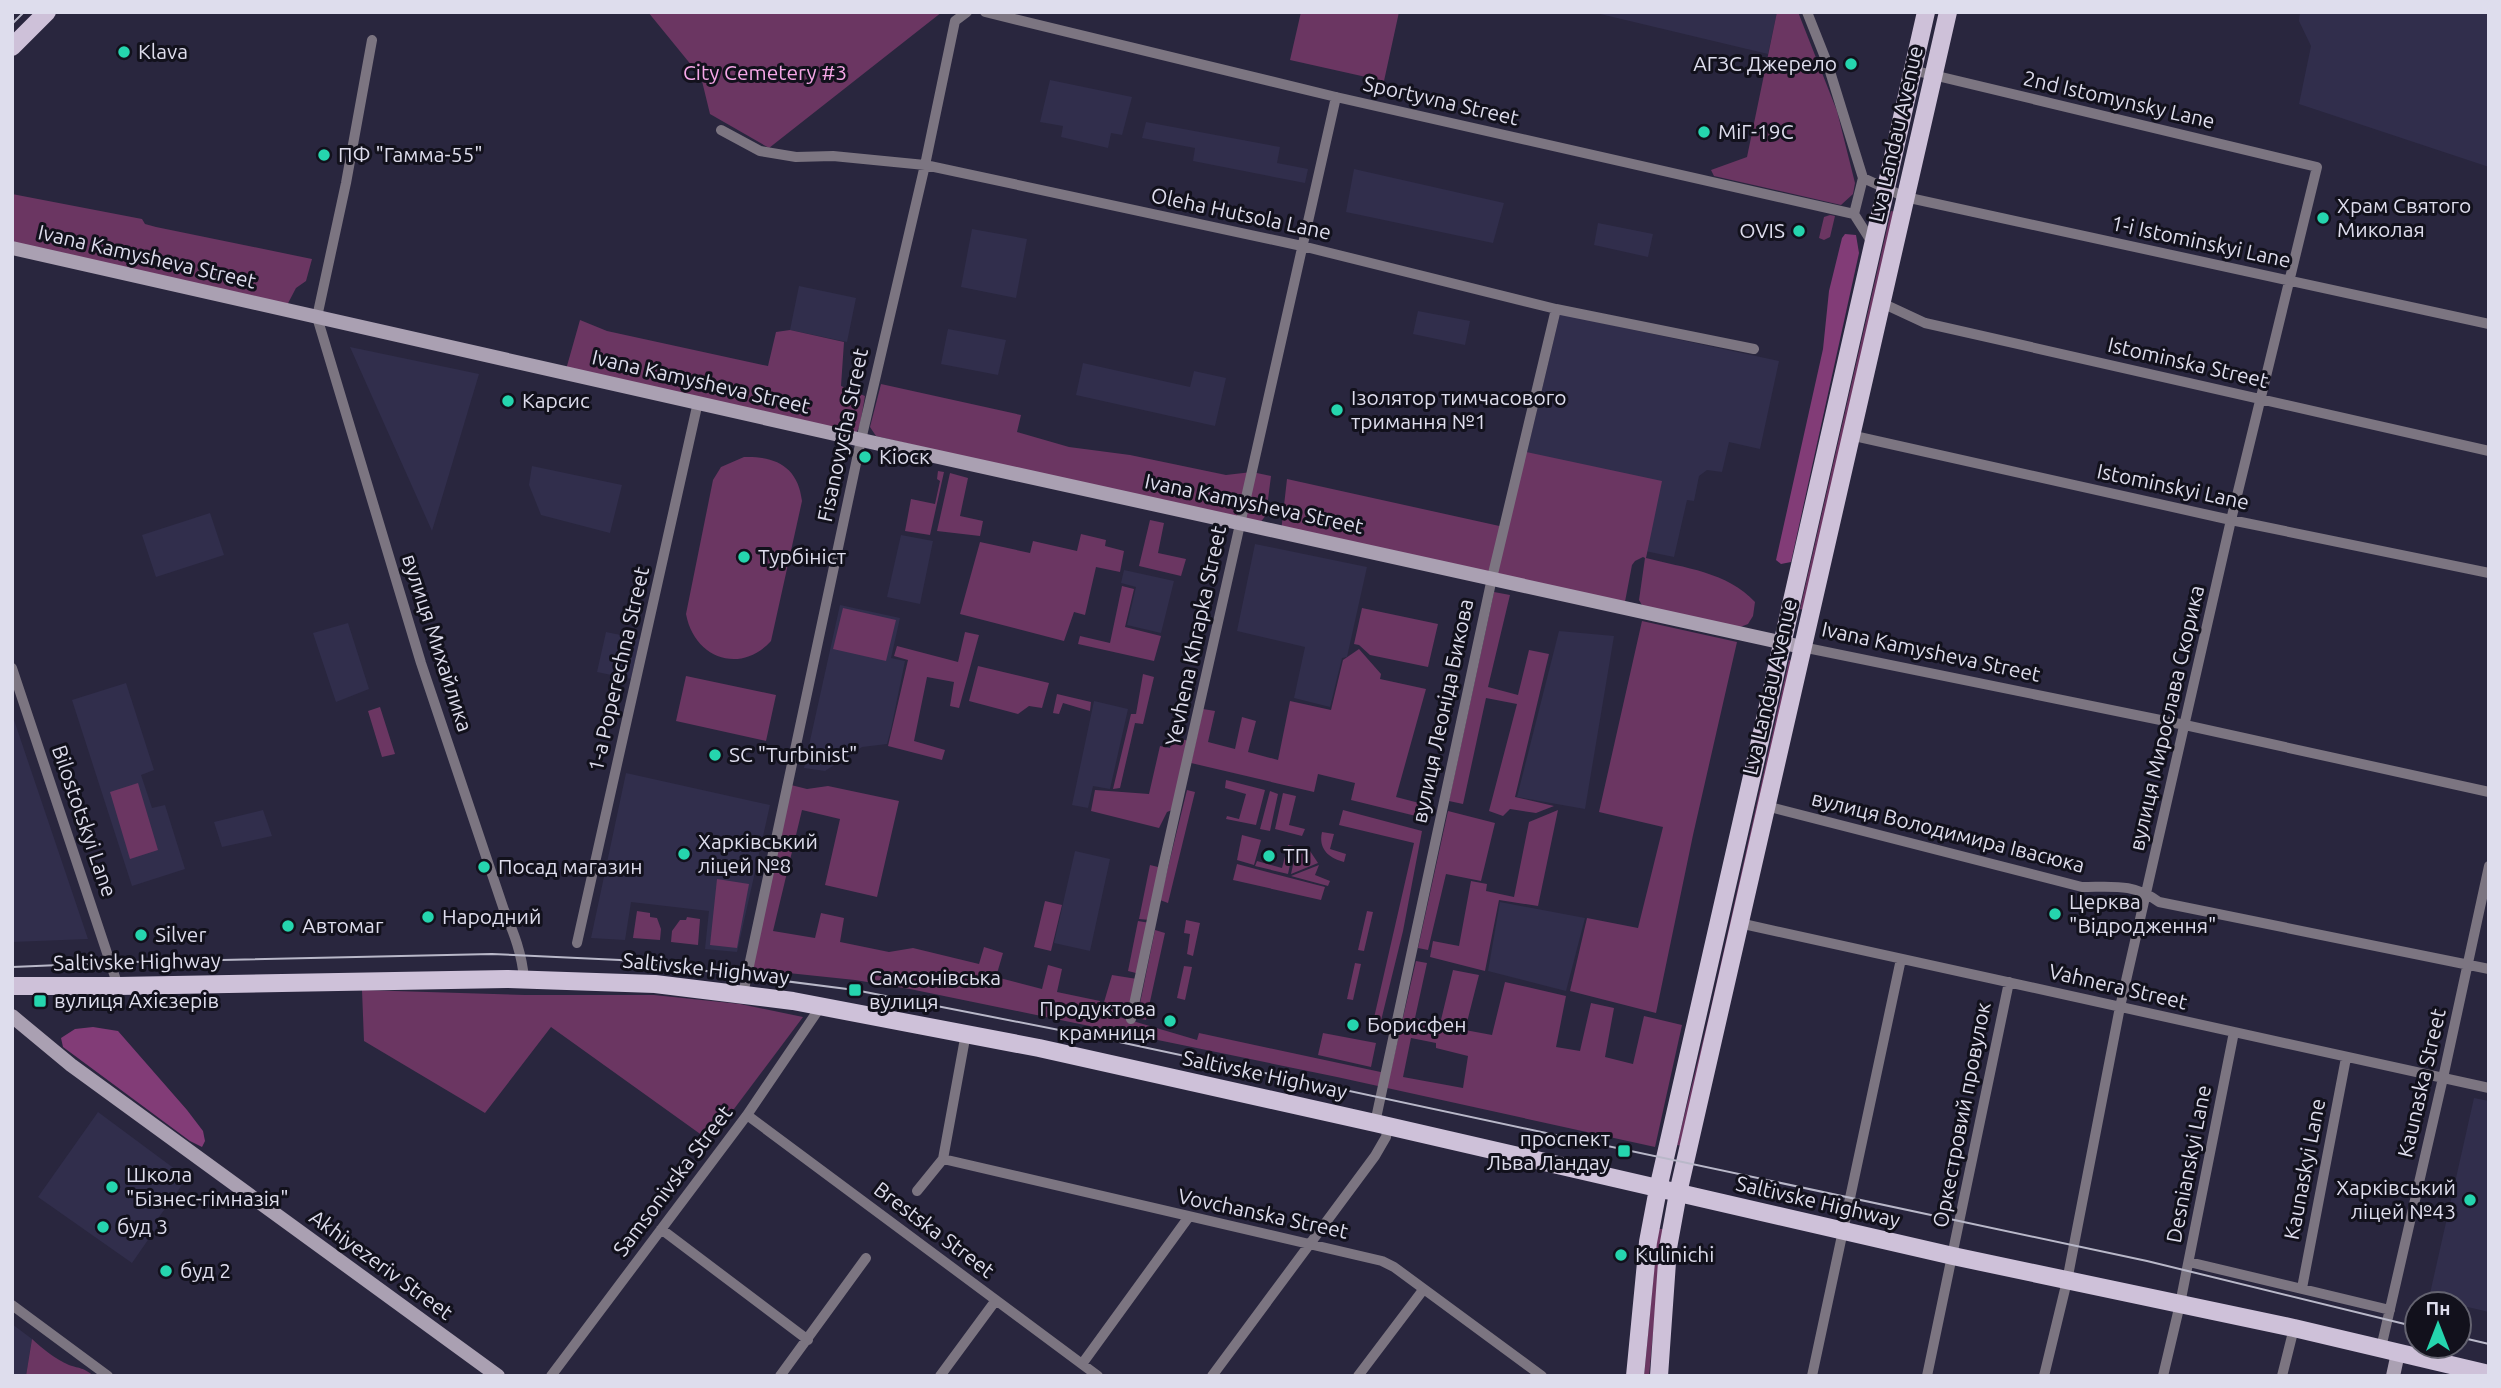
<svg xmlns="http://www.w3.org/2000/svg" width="2501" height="1388" font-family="Ubuntu,sans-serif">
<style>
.built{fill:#312e4c}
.green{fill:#6b3662;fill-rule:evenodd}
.forest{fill:#823c77}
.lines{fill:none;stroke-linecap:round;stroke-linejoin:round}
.street{stroke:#7c7581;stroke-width:10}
.secondary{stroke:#aaa0b2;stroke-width:14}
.primary{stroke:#cec1d9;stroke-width:18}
.tram{stroke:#b9b8c9;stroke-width:2}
.poi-dot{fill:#25d5ae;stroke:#12111c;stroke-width:2.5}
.labels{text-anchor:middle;stroke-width:6;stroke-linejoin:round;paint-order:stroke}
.poi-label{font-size:21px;fill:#dedded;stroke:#12111c;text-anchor:start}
.park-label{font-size:21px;fill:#f6a7e7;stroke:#12111c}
.street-label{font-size:21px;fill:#dedded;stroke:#12111c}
</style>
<rect width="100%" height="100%" fill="#29263e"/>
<path class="built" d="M1592,12H1777L1768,54Z
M2300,12L2489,14V167L2299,104L2311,46L2299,21Z
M1050,80L1132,97L1122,135L1111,133L1108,148L1061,137L1063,126L1040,122Z
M1146,122L1280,147L1277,163L1308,169L1305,183L1193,161L1195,148L1142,138Z
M1354,169L1504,203L1493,243L1346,212Z
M1598,223L1653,234L1648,257L1594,245Z
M972,229L1027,239L1016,298L961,287Z
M799,286L856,298L847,342L790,330Z
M1418,311L1470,321L1465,345L1413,334Z
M1560,314L1779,361L1760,449L1729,442L1722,472L1707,470L1699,476L1694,501L1687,500L1674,557L1510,523Z
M948,329L1006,340L998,375L941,364Z
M350,347L479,374L432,531Z
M1083,363L1190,387L1194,371L1226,378L1215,426L1076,395Z
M532,466L622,485L610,533L541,515L529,485Z
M210,513L224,555L156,577L142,535Z
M901,535L933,541L920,604L887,597Z
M1255,544L1367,567L1347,657L1342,658L1330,707L1294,698L1305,647L1237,631Z
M1124,570L1174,581L1161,633L1127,625L1136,587L1121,583Z
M840,605L900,618L891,658L905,661L891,729L887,744L862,747L825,771L804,768Z
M348,623L369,689L336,702L313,633Z
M1559,631L1614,636L1585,809L1517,797Z
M606,632L640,639L631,679L597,672Z
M126,683L154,770L141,775L152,808L165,805L185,869L132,886L72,700Z
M1094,701L1128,709L1110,789L1093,786L1088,808L1072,805Z
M12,714L88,939L12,942Z
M626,773L770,805L737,952L705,949L709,911L631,902L625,940L591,938Z
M263,810L272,836L222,847L214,822Z
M1075,851L1110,859L1090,951L1054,943Z
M1500,902L1585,918L1566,991L1488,971Z
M2474,1098L2489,1101V1312L2429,1298Z
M98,1112L187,1178L159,1217L157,1227L132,1263L38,1197Z
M12,1324L32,1339L26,1376H12Z"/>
<path class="green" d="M648,12H942L769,148L710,114L701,77Z
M1301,12H1399L1384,81L1290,60Z
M1777,12H1798L1837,111L1855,183L1853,194L1841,205L1714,176L1711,170L1747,157Z
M12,194L142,219L145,224L156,227L312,259L306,281L296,288L285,309L12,248Z
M1891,211L1896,212L1805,610L1800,609Z
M1830,215L1835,216L1830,237L1824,240L1819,238L1824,217Z
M580,320L607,331L768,366L776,332L790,330L844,342L841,386L865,396L860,425L854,438L565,373Z
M881,384L1021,415L1017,432L1069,447L1130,455L1226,475L1252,472L1271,476L1266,515L1257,527L876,436L870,427Z
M1522,451L1662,481L1646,558C1684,568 1728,572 1755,602L1753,616L1748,624L1730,631L1646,612L1639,600L1645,558L1643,557L1635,561L1632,565L1624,607L1281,532L1287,479L1504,527Z
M744,457C776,456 798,467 802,501L771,641C740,675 694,658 686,614L713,480L721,467Z
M938,471L944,472L930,535L905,531L911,499L935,504L940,481L937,479Z
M950,473L968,478L960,516L983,521L980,536L937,531Z
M1150,520L1164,523L1158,553L1186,559L1181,576L1139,566Z
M1081,534L1106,540L1105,546L1124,551L1120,572L1096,567L1085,615L1074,612L1064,641L960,614L980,542L1030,553L1033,541L1077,551Z
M1122,586L1134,589L1125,627L1161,636L1154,661L1078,644L1080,636L1110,643Z
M1494,592L1510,595L1488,687L1518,695L1529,650L1549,654L1515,797L1554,806L1536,813L1510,809L1503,816L1489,811L1517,704L1486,698L1463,804L1449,801Z
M843,608L896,620L886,661L833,649Z
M1362,608L1438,624L1428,667L1370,655L1359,645L1354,644Z
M1642,621L1737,642L1693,835L1656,1013L1570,991L1587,918L1638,928L1663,827L1599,812Z
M965,632L979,635L959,708L950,706L954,682L927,677L914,741L945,750L942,760L888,746L908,660L894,656L897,646L958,662Z
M1359,649L1381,674L1380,679L1426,689L1396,797L1427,805L1424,818L1351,800L1355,783L1318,774L1314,792L1191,763L1203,709L1215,711L1208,742L1235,749L1242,717L1256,721L1248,752L1278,760L1290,701L1331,710L1343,660Z
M1789,660L1793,661L1683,1146L1677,1145L1710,1012Z
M978,666L1049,683L1042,708L1029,706L1018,714L969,701Z
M1143,674L1154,677L1143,724L1135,723L1120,788L1113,789L1131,714H1136Z
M686,676L776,695L766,741L676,721Z
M1057,694L1091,702L1090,711L1063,703L1059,714L1053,713Z
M380,707L395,754L382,757L368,711Z
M1173,737L1189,741L1172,810L1167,812L1159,828L1091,811L1095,790L1149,794L1160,746L1170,748Z
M1226,780L1265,790L1256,825L1226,819L1227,816L1239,819L1246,794L1225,788Z
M138,783L158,850L130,859L110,792Z
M791,785L807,789L828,786L899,801L877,897L825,885L840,819L802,810L773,931L815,938L821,913L844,918L840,942L845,943L889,952L913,948L979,964L984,947L1003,953L996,977L1042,989L1048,965L1062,969L1057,992L1100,1001L1099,1011L1197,1040L1199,1033L1390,1074L1416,961L1427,963L1415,1018L1440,1024L1453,970L1479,975L1465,1030L1492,1035L1505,982L1566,996L1556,1047L1580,1051L1591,1003L1614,1008L1605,1057L1633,1064L1644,1016L1682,1025L1655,1147L1337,1077L910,989L855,980L750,969ZM1411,1038L1436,1043V1048L1468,1056L1463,1088L1403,1077Z
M1187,790L1195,792L1168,903L1160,900Z
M1270,791L1278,794L1270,831L1260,829Z
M1283,793L1296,796L1289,825L1305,829L1302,836L1275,829Z
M1343,810L1422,831L1403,931L1378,1033L1371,1031L1414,843L1339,825Z
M1558,810L1538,906L1499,900L1485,971L1430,957L1433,941L1459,946L1471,881L1487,884L1486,891L1514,897L1529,822Z
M1448,811L1495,823L1481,881L1446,874L1428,950L1418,948Z
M1322,832L1334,834L1330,849L1346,854L1344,862C1329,858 1318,849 1322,832Z
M1242,835L1261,840L1254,865L1237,860Z
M1288,845L1294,846L1288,874L1255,866L1257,861L1282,868Z
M1297,847L1310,851L1318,863L1291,874Z
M1237,864L1325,887L1321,900L1233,880Z
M1150,865L1162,868L1150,920L1139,919Z
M1319,865L1315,875L1330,881L1328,886L1291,876Z
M717,879L749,884L737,948L710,945Z
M1045,901L1062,905L1051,951L1034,947Z
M637,911L650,913V917L657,918L661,929L660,940L633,938Z
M1367,911L1373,912L1364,951L1358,950Z
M687,917L700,919L698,945L671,942L672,931L680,920H686Z
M1186,920L1200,923L1193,956L1187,954L1190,934L1184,933Z
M1138,921L1150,923L1140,974L1128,971Z
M1155,930L1165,933L1146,1020L1137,1018Z
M1355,963L1361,964L1353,1000L1347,999Z
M1184,966L1192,967L1185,1000L1177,998Z
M1112,975L1137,979L1130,1017L1102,1009Z
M362,990L525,995H654L740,1004L803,1017L710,1141L551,1027L485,1113L364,1041Z
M1323,1033L1376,1043L1371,1067L1318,1055Z
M1658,1229H1663L1649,1376H1644Z
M32,1339C43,1349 55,1359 69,1365C81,1369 82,1367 94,1376H26Z"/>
<path class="forest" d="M1845,234L1856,235L1859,253L1791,562L1781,564L1776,560L1823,349L1829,291L1842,238Z
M93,1027L118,1031L187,1110L203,1131L205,1141L202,1147L190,1141L63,1047L61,1038L75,1029Z"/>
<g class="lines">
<path class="street" d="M985,12L1336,97L1854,214L1873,244
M1807,12L1828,65L1863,178L1905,197L2489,324
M372,40L346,183L317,317L421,663L504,910C514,933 522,954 524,979
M1912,70L2317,167L2231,520L2120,1007L2067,1281L2044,1376
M721,130L760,151L796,157L833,156L925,165L1302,246L1556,309L1754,349
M1854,214L1863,178
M1882,303L1925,323L2489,451
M1850,435L2231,520L2489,573
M1802,647L2185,725L2489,792
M12,668L118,986
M1766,806L2082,887C2113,887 2133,883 2159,902L2489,969
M1739,923L2489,1088
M577,943L698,402
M743,994L861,440L925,165L955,21L967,12
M1131,1019L1163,867L1336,97
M747,1115L1098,1376
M1375,1123L1492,578L1556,309
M943,1159L1382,1261L1394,1267L1542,1376
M917,1191L943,1159L966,1033
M661,1229L808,1340
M2189,1262L2390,1310
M2302,1288L2346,1058
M12,1305L108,1376
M2381,1348L2443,1078L2489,866
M1082,1364L1188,1218
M551,1376L747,1115L821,1006
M780,1376L866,1258
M940,1376L996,1300
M1212,1376L1375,1156L1386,1137L1388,1126
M1358,1376L1423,1290
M1812,1376L1901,959
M1927,1376L2009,982
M2163,1376L2180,1304L2234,1032
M2282,1376L2294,1328"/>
<path class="secondary" d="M12,248L875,443L1802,647
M12,1016L71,1065L498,1376
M2393,1376L2398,1353"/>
<path class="primary" d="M12,47L47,12
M12,986H118L507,979L655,984L793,1001L1039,1048L1375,1123L1953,1256L2294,1328L2489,1374
M1635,1376L1648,1242L1658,1189L1926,12
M1659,1376L1668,1248L1678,1193L1948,12"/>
<path class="tram" d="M12,24L24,12
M12,967L131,962L492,954L620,960L855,990L1110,1040L2147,1261L2417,1327
M2459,1337L2489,1344"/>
</g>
<g class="poi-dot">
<circle cx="124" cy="52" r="7"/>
<circle cx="1851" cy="64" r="7"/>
<circle cx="1704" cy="132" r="7"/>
<circle cx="324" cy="155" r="7"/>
<circle cx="2323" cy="218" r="7"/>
<circle cx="1799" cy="231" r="7"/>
<circle cx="508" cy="401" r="7"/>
<circle cx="1337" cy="410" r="7"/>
<circle cx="865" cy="457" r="7"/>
<circle cx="744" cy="557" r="7"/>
<circle cx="715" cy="755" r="7"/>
<circle cx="684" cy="854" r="7"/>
<circle cx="1269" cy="856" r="7"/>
<circle cx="484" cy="867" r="7"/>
<circle cx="2055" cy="914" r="7"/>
<circle cx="428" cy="917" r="7"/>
<circle cx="288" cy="926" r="7"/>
<circle cx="141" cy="935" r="7"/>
<rect x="848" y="983" width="14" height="14" rx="3.5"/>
<rect x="33" y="994" width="14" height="14" rx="3.5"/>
<circle cx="1170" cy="1021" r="7"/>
<circle cx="1353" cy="1025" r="7"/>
<rect x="1617" y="1144" width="14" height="14" rx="3.5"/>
<circle cx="112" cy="1187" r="7"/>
<circle cx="2470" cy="1200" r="7"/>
<circle cx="103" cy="1227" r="7"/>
<circle cx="1621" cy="1255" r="7"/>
<circle cx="166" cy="1271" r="7"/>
</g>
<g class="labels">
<g class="poi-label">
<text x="138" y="59">Klava</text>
<text x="1837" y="71" text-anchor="end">АГЗС Джерело</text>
<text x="1718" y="139">МіГ-19С</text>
<text x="338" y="162">ПФ "Гамма-55"</text>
<text x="2337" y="213">Храм Святого<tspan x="2337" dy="24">Миколая</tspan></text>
<text x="1785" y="238" text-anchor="end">OVIS</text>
<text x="1351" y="405">Ізолятор тимчасового<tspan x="1351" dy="24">тримання №1</tspan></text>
<text x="522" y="408">Карсис</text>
<text x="879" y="464">Кіоск</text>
<text x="758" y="564">Турбініст</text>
<text x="729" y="762">SC "Turbinist"</text>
<text x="698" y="849">Харківський<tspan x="698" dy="24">ліцей №8</tspan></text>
<text x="1283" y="863">ТП</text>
<text x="498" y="874">Посад магазин</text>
<text x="2069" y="909">Церква<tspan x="2069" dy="24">"Відродження"</tspan></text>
<text x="442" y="924">Народний</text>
<text x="302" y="933">Автомаг</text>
<text x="155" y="942">Silver</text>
<text x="869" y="985">Самсонівська<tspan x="869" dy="24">вулиця</tspan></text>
<text x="54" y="1008">вулиця Ахієзерів</text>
<text x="1156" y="1016" text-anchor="end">Продуктова<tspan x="1156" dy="24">крамниця</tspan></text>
<text x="1367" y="1032">Борисфен</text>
<text x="1610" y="1146" text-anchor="end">проспект<tspan x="1610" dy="24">Льва Ландау</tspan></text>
<text x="126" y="1182">Школа<tspan x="126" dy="24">"Бізнес-гімназія"</tspan></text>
<text x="2456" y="1195" text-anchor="end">Харківський<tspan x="2456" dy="24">ліцей №43</tspan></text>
<text x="117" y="1234">буд 3</text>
<text x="1635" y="1262">Kulinichi</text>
<text x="180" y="1278">буд 2</text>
</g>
<g class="park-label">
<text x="765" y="80">City Cemetery #3</text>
</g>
<g class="street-label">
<text transform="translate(2119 100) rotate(13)" y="7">2nd Istomynsky Lane</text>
<text transform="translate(1441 101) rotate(13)" y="7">Sportyvna Street</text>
<text transform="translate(1896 134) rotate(-77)" y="7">Lva Landau Avenue</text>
<text transform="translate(1241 214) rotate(12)" y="7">Oleha Hutsola Lane</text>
<text transform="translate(2201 242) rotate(12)" y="7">1-i Istominskyi Lane</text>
<text transform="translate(147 257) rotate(13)" y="7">Ivana Kamysheva Street</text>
<text transform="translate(2188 363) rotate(13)" y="7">Istominska Street</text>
<text transform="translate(701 382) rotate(13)" y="7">Ivana Kamysheva Street</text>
<text transform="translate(843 435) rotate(-78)" y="7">Fisanovycha Street</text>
<text transform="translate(2173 487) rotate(12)" y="7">Istominskyi Lane</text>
<text transform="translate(1254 504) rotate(12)" y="7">Ivana Kamysheva Street</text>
<text transform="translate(1196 636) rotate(-78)" y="7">Yevhena Khrapka Street</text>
<text transform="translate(437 643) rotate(72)" y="7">вулиця Михайлика</text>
<text transform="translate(1931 652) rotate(12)" y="7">Ivana Kamysheva Street</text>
<text transform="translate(619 669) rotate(-77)" y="7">1-a Poperechna Street</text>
<text transform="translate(1770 687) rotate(-77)" y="7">Lva Landau Avenue</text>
<text transform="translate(1443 711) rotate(-78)" y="7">вулиця Леоніда Бикова</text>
<text transform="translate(2167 718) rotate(-77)" y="7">вулиця Мирослава Скорика</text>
<text transform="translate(84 821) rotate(71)" y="7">Bilostotskyi Lane</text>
<text transform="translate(1948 832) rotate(14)" y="7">вулиця Володимира Івасюка</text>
<text transform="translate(137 962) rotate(-1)" y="7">Saltivske Highway</text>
<text transform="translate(706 969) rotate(6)" y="7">Saltivske Highway</text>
<text transform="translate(2118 987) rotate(13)" y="7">Vahnera Street</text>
<text transform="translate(1265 1075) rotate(12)" y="7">Saltivske Highway</text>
<text transform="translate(2422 1083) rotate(-77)" y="7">Kaunaska Street</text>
<text transform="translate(1962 1115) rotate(-79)" y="7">Оркестровий провулок</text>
<text transform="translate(2189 1164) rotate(-79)" y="7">Desnianskyi Lane</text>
<text transform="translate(2305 1169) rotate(-79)" y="7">Kaunaskyi Lane</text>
<text transform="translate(673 1181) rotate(-53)" y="7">Samsonivska Street</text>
<text transform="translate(1818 1202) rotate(13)" y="7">Saltivske Highway</text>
<text transform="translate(1263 1214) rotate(12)" y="7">Vovchanska Street</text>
<text transform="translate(934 1230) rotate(37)" y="7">Brestska Street</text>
<text transform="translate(381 1265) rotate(36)" y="7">Akhiyezeriv Street</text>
</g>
</g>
<rect width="2501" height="1388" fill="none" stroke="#dedded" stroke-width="28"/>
<g transform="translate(2438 1325)"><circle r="33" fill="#12111c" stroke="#646370" stroke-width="2"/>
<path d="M0-5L12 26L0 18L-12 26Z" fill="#25d5ae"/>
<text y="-10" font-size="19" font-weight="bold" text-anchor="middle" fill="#dedded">Пн</text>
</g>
</svg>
